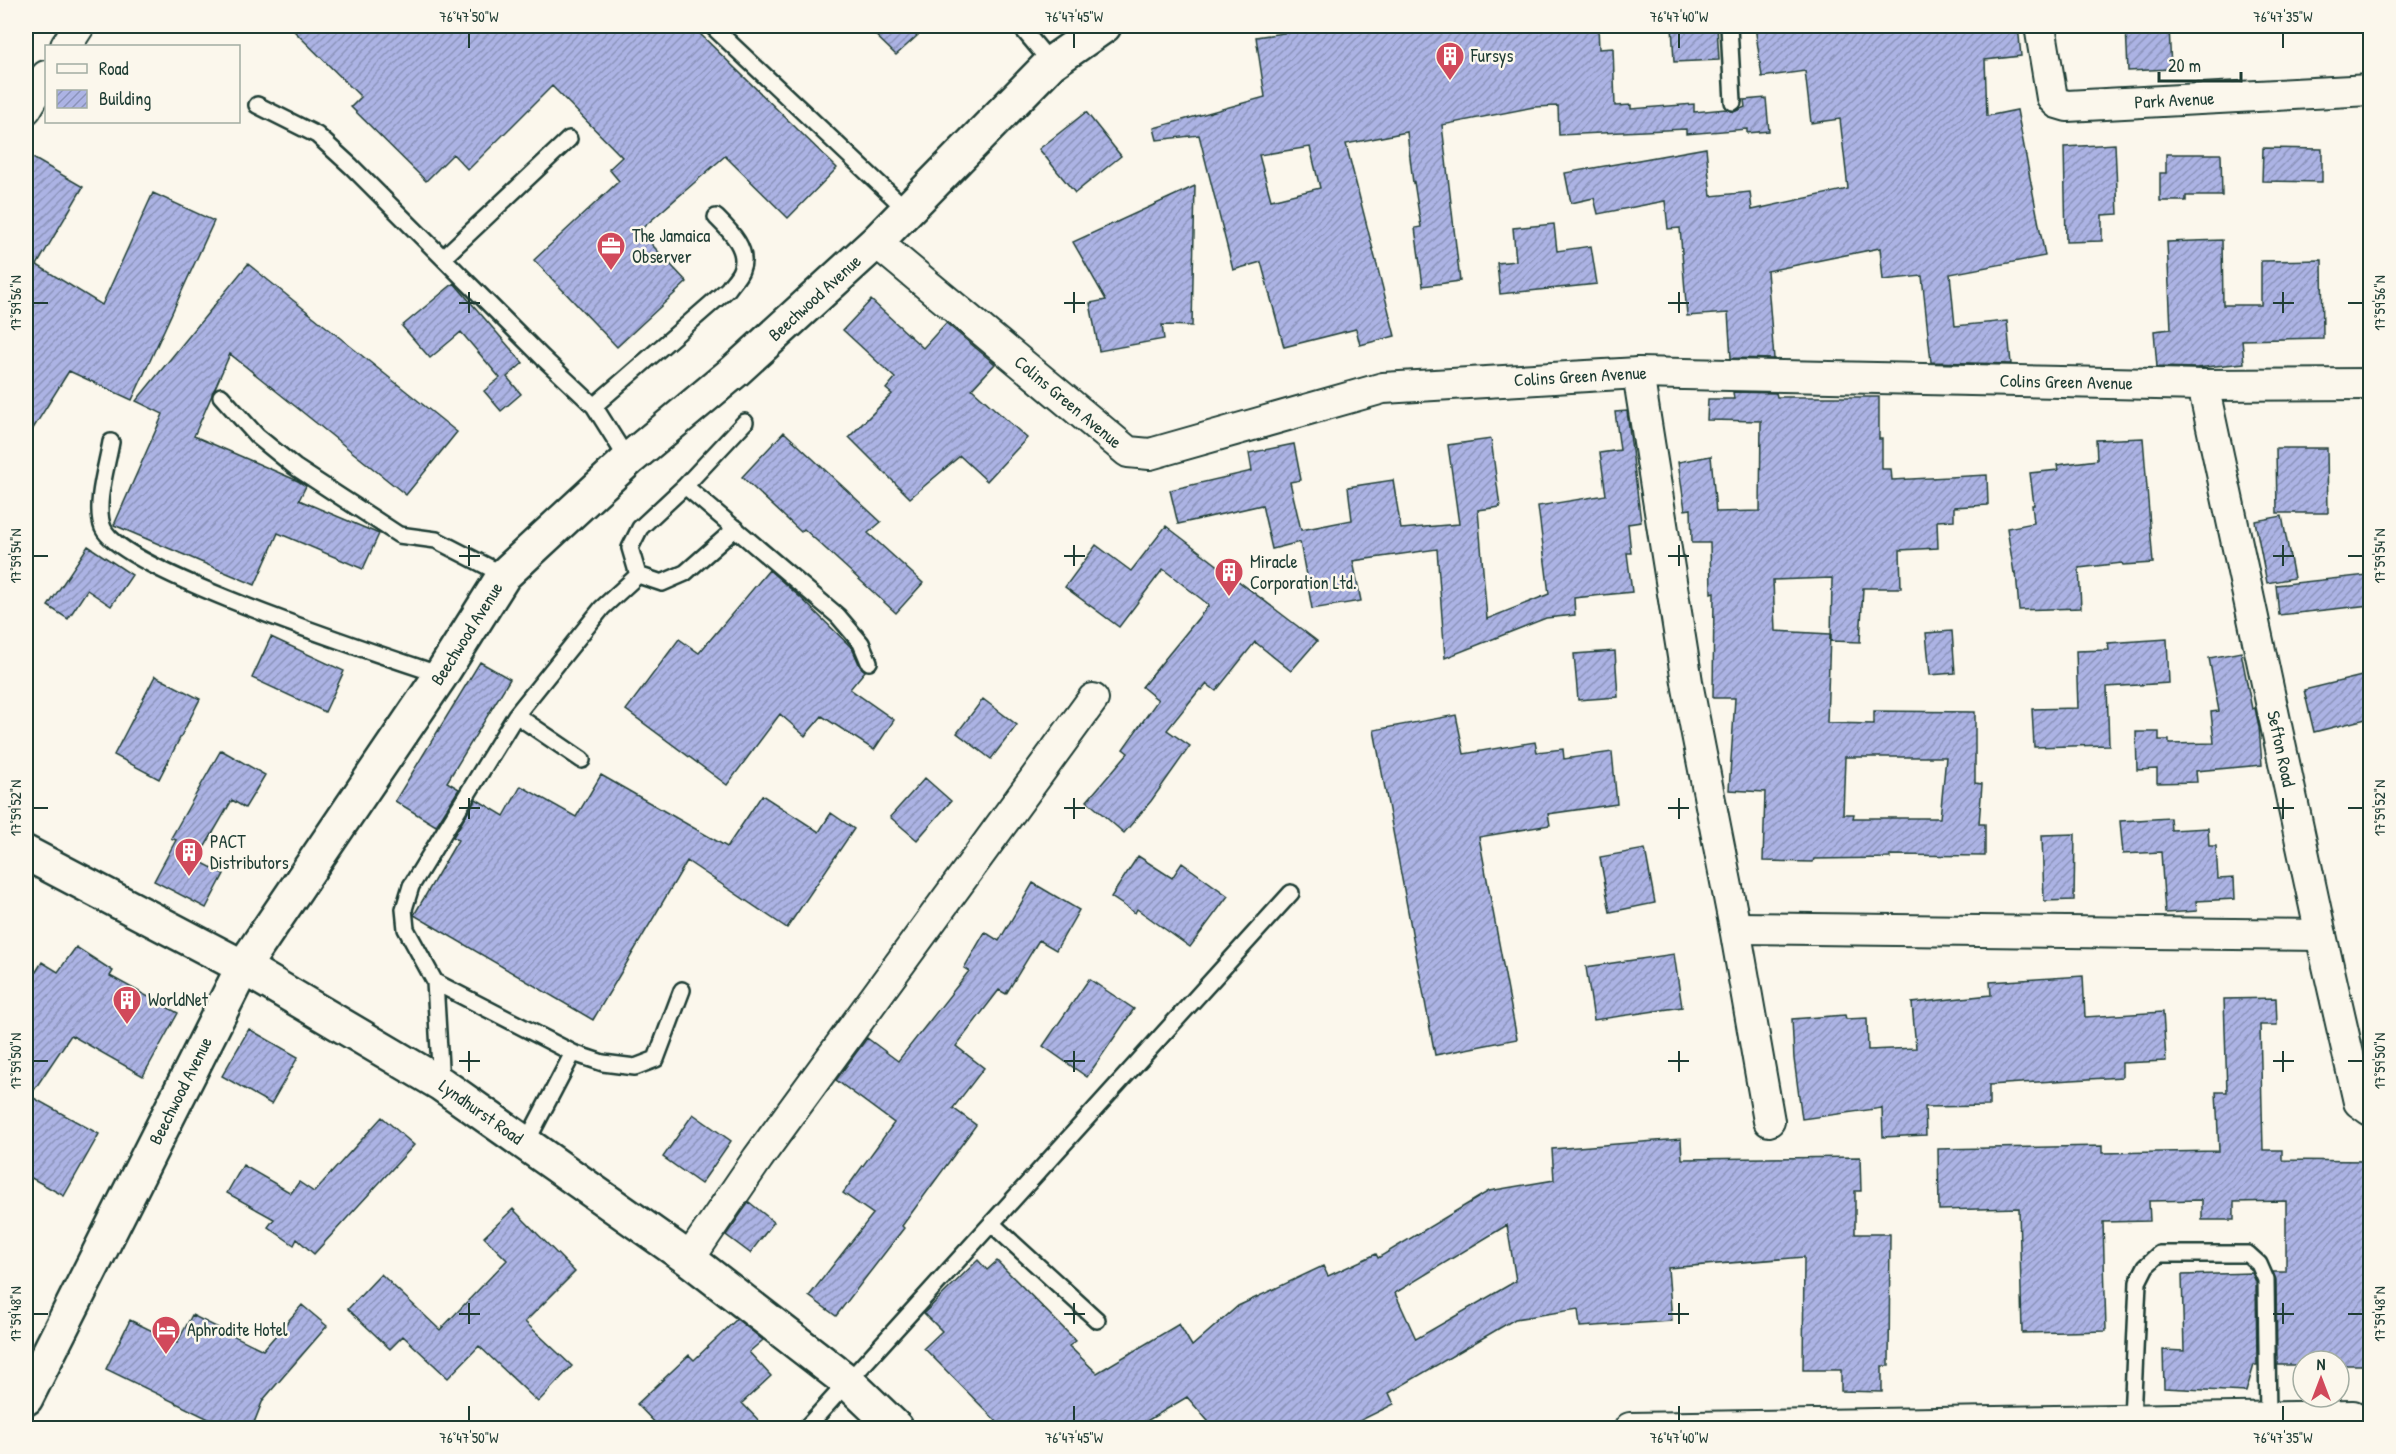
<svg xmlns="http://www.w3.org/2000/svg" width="2396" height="1454" font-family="'Patrick Hand',sans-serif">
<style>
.building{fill:url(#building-hatch);stroke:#1f3d34;stroke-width:1.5;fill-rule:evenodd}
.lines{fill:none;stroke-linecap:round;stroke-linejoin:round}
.service-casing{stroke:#1f3d34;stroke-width:20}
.minor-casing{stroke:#1f3d34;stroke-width:34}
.tertiary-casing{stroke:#1f3d34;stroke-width:38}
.secondary-casing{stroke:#1f3d34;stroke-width:38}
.service{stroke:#fbf7ec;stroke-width:15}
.minor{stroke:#fbf7ec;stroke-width:30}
.tertiary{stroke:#fbf7ec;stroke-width:33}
.secondary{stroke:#fbf7ec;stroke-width:33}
.ticks{fill:none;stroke:#1f3d34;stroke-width:2}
.labels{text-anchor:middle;stroke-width:5;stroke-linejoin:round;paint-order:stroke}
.poi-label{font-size:18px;fill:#1f3d34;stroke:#fbf7ec;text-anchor:start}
.street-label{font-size:18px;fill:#1f3d34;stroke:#fbf7ec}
.neatline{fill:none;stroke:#1f3d34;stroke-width:2}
.ticks-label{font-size:15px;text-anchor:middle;fill:#1f3d34}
</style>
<defs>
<pattern id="building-hatch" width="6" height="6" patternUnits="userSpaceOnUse" patternTransform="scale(1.5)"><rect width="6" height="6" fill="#acb3e4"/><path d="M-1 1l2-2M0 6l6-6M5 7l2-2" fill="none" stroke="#8b93ba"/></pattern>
</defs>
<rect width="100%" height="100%" fill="#fbf7ec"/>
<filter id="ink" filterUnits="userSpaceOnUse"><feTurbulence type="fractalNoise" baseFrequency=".0167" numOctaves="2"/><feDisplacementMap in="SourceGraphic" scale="12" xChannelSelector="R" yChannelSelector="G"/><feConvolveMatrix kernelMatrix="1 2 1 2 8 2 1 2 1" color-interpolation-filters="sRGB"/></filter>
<g filter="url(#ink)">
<path class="building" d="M289,26H692L837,168L788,218L725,156L639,231L687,282L617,347L534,260L619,181L609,169L622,157L552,86L468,170L453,154L426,181L351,107L361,97Z
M866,26H928L896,55Z
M1331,26H1598L1599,49L1613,48L1615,106L1631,105V109L1694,104V112L1726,109L1734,112L1745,107L1744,100L1766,98L1769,131L1747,133V129L1686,134V129L1559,135L1558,106L1534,107L1442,125L1460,281L1423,286L1415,228L1421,227L1414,182L1413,183L1407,132L1346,144L1395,336L1360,345L1356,329L1284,347L1261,262L1233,270L1199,135L1157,140L1154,128L1265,97L1256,37ZM1310,147L1320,188L1271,200L1259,155Z
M1672,26H1717L1719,60L1674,62Z
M1755,26H2018L2021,56L1985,60L1987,116L2017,110L2045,256L1950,274L1955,326L2007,321L2011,364L1931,362L1922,276L1883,280L1880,248L1767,271L1774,359L1731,358L1728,313L1687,316L1680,228L1668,229L1665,201L1598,214L1594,198L1571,203L1565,173L1706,148L1711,196L1750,192L1752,210L1848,189L1840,119L1811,123L1805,71L1762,77Z
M2126,26H2169L2171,69L2128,71Z
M1086,112L1121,156L1075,193L1039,149Z
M2115,144L2118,214L2102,215V241L2066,242L2064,147Z
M2263,148L2322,149V182L2262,181Z
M26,154L83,187L37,265L102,305L153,193L214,221L132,400L69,371L26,440Z
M2166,154H2221L2222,196H2186V201H2160V173H2166Z
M1195,186L1192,326L1162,325L1164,339L1099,351L1090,303L1106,300L1073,242Z
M1554,224L1557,251L1591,246L1597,284L1500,294L1497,263L1516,261L1513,228Z
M2222,240L2223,305H2261V261L2322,260L2323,338L2242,340L2244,363L2196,368L2157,367L2154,331L2171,329L2167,242Z
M248,264L457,432L406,495L230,354L194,436L298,481L306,486L299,500L379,534L363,569L278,533L255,585L114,525L163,414L136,401Z
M454,283L523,363L507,377L521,394L501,411L484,391L500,378L461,332L430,358L402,326Z
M871,300L923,348L946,323L995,364L972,389L1027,438L987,481L960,456L910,498L849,437L892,394L886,389L895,378L843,330Z
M1733,392L1776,393L1777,397H1879V439H1882V469H1891L1892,480L1987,475L1988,505L1954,507V520L1937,521L1938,548L1900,550L1901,588H1863L1860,642L1831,641L1832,578L1773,580L1775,631L1830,634L1827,723L1874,724V711L1975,712V783L1982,784L1979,824H1985V856L1890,855V858L1814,859L1813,862L1763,861L1765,792L1729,790L1735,698H1713L1714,592L1711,593L1710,543H1692L1691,509L1685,510L1678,462L1711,456L1716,512L1760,511L1761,421L1707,420L1708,399H1734ZM1845,757H1946L1940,818H1853L1854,814H1843Z
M1627,411L1641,522L1628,524L1631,553H1627L1632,592L1574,598L1575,615L1546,618L1445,658L1437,549L1353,561L1361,601L1312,609L1300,542L1272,549L1262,505L1178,524L1170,490L1252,471L1249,453L1294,444L1301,480L1290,482L1301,530L1352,520L1348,487L1393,480L1401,529L1459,524L1448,445L1491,439L1500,507L1478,510L1487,619L1549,594L1538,506L1606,495L1600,453L1620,450L1615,412Z
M784,432L881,522L868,533L923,583L896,613L804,529L801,532L742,477Z
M2143,438L2153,563L2123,565L2122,563L2079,568L2081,608L2019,610L2016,572L2014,573L2007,528L2034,523L2032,505H2034L2030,473L2058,470L2057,465L2097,460L2096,440Z
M2276,448H2327L2328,513H2277Z
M2282,516L2294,578L2267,583L2255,521Z
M1166,526L1317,641L1291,671L1255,642L1216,691L1207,684L1202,690L1200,689L1167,730L1190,746L1151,801L1124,833L1087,801L1128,753L1123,749L1158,700L1142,687L1209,605L1163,569L1119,627L1065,587L1096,545L1131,571Z
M88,546L132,575L111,606L87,590L68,619L48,606Z
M769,570L801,598L852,648L860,666L865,671L850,689L894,720L874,750L822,716L805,736L780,714L727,785L626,710L679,639L699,653Z
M2367,575L2370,605L2279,615L2276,585Z
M1952,631L1955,673L1930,675L1926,633Z
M271,637L344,671L325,712L252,678Z
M2167,639L2169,683L2107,687L2109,745L2034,747L2032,709L2078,708L2076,651L2109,650L2108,643Z
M1615,651L1618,697L1578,700L1574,654Z
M2241,652L2252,709L2255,708L2259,727L2262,765L2196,771L2197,782L2157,783V769L2137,770L2136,732H2159V740H2169V744L2214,743L2211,712L2219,711L2209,658Z
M480,662L510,679L447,782L459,789L436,826L395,801Z
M2370,674V718L2314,732L2304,690Z
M155,676L200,699L159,779L114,755Z
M983,699L1017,725L991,759L957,733Z
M1456,715L1464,754L1535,742L1537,752L1563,749L1564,759L1612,752L1617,804L1548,814L1550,825L1479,837L1517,1039L1435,1055L1374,730Z
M221,750L265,775L245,808L232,800L197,860L224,874L206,908L154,881L176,840L171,838Z
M601,775L727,847L762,795L819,832L831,813L854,829L787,928L687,861L593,1020L414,915L458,840L453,837L476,799L504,816L521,786L576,817Z
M925,778L951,801L917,840L890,817Z
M2170,818L2171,830L2208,828L2209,846H2216L2218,879L2234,878L2235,899L2196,901L2197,911L2165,913L2161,852L2123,854L2120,821Z
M2075,834L2074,900L2044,901L2042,835Z
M1645,849L1655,903L1610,912L1600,857Z
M1138,856L1172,878L1182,863L1228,896L1190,947L1137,909L1135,913L1111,897Z
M1033,883L1079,910L1056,950L1039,940L1006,994L999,990L956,1046L984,1068L953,1108L976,1125L902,1226L904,1228L836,1316L809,1296L873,1214L843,1193L894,1123L836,1080L867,1038L898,1061L969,971L964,968L985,932L999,941Z
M76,947L113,971L110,976L178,1013L143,1076L71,1035L30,1096L99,1134L64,1196L26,1175V988L42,962L58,972Z
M1674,954L1682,1007L1594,1020L1586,967Z
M2083,976L2085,1017L2163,1012L2166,1061L2122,1063V1077L1989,1085V1106L1925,1107L1926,1135L1883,1137L1882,1108L1802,1119L1794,1059L1792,1019L1845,1015L1846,1019L1867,1018L1868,1050L1916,1048L1912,1003L1991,995L1990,982Z
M1089,979L1134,1009L1087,1077L1043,1046Z
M2276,998L2277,1025H2260L2263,1150H2282V1160L2366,1161V1365H2339V1361H2303V1365H2277L2276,1280L2273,1272H2286V1201L2234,1202V1220H2202V1200L2149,1201L2150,1221L2103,1222L2106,1331L2022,1333L2019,1208L1939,1210L1938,1149L2102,1146V1153L2219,1151L2216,1092H2227L2224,999Z
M249,1029L298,1057L271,1104L222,1076Z
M693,1114L731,1141L701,1184L663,1157Z
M382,1117L414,1145L314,1254L297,1239L294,1245L268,1227L274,1219L227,1193L243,1165L291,1193L299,1182L314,1192Z
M1681,1139L1682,1159L1860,1157L1861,1191H1855V1234H1890L1889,1366H1882V1392L1841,1391V1370H1803L1804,1257L1668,1268L1672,1321L1580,1327L1578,1309L1515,1319L1389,1393L1394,1404L1345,1428H1214L1187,1397L1135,1428H1111L1106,1419L1090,1428H1003L924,1348L942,1331L924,1313L978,1260L987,1270L997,1261L1076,1341L1069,1346L1097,1373L1179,1324L1192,1346L1238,1306L1323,1266L1328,1276L1376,1254L1378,1258L1489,1191L1554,1180L1552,1149ZM1507,1225L1516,1281L1416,1339L1395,1293Z
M749,1202L774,1222L750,1253L726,1235Z
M513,1209L575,1272L525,1322L572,1366L538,1402L479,1346L448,1378L403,1336L390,1349L348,1309L381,1274L440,1330L507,1260L484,1237Z
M2252,1273L2256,1282L2257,1365H2254L2246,1392L2164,1388L2163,1350L2184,1351L2182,1275Z
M302,1305L327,1326L263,1400L252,1428H227L106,1369L130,1320L177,1343L192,1315L263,1350Z
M737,1319L763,1340L749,1352L771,1376L742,1403L766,1428H660L637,1404L689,1355L694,1360Z"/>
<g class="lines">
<g class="service-casing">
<path id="service" d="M712,26L908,211
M1020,26L1051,63
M1729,26L1733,102
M257,105L317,135L351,166L543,358L594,406L628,460
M443,258L569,139
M221,396L257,436L295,467L399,535L436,540L504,575
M594,406L728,289C732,283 739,276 741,270C750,249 728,229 716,217
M111,442C107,466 94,505 103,528C121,571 387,657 441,675
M685,486L838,616L861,643L869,662
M638,575L602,608L516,715L411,886L404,909L406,929L435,982L573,1053L603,1063L635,1067L656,1059L682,990
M638,575L630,548L640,528L685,486L745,422
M638,575L662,583L685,573L736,528
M516,715L582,760
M435,982L441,1084
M526,1143L573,1053
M992,1224L1097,1320
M2132,1419L2138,1282L2146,1266L2159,1254H2248L2259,1264L2266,1280L2268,1417
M806,1428L1291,893"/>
</g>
<g class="minor-casing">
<g id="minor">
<path id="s1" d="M2040,26L2052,98L2057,103L2067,106L2370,90"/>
<path d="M66,46L79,26"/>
<path d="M26,109L46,76"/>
<path id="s2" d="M876,242L1128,452L1150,454L1383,388L1638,373L2203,385L2370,384"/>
<path d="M1638,373L1688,688L1735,928L1769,1121"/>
<path id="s3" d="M2203,385L2321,935L2359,1102L2370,1110"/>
<path d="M1735,928L2321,935"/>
<path d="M689,1259L758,1158L1093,699"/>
<path d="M1630,1428L2353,1416L2354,1428"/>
</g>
</g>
<g class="tertiary-casing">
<g id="tertiary">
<path id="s4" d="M26,1398L243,967L441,675L504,575L628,460L735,371L876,242L1051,63L1104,26"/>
</g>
</g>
<g class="secondary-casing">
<g id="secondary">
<path id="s5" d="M26,853L243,967L441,1084L689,1259L848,1382L896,1428"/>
</g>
</g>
<use href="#service" class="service"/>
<use href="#minor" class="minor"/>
<use href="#tertiary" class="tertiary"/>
<use href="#secondary" class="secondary"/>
</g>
</g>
<path class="ticks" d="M469,33V48M1074,33V48M1679,33V48M2283,33V48M469,292V313M1074,292V313M1679,292V313M2283,292V313M33,303H48M459,303H480M1064,303H1085M1668,303H1689M2273,303H2294M2348,303H2363M469,545V566M1074,545V566M1679,545V566M2283,545V566M33,556H48M459,556H480M1064,556H1085M1668,556H1689M2273,556H2294M2348,556H2363M469,798V819M1074,798V819M1679,798V819M2283,798V819M33,808H48M459,808H480M1064,808H1085M1668,808H1689M2273,808H2294M2348,808H2363M469,1051V1072M1074,1051V1072M1679,1051V1072M2283,1051V1072M33,1061H48M459,1061H480M1064,1061H1085M1668,1061H1689M2273,1061H2294M2348,1061H2363M469,1303V1324M1074,1303V1324M1679,1303V1324M2283,1303V1324M33,1314H48M459,1314H480M1064,1314H1085M1668,1314H1689M2273,1314H2294M2348,1314H2363M469,1406V1421M1074,1406V1421M1679,1406V1421M2283,1406V1421"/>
<defs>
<g id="building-pin" transform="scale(1.5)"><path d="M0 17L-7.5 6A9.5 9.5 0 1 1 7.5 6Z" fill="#d1495b" stroke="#fbf7ec"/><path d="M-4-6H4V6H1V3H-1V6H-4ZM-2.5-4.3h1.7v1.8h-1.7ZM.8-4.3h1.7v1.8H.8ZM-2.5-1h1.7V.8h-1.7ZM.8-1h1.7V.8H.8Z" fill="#fff"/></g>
<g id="office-pin" transform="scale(1.5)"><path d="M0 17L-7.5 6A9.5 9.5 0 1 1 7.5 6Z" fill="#d1495b" stroke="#fbf7ec"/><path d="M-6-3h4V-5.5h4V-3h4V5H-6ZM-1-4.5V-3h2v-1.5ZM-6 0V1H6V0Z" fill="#fff"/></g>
<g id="hotel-pin" transform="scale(1.5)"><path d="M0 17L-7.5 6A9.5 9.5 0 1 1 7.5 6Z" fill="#d1495b" stroke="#fbf7ec"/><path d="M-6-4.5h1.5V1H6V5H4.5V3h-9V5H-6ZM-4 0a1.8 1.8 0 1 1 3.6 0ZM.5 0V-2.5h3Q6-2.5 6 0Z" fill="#fff"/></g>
</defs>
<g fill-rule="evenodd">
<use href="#building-pin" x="1450" y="56"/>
<use href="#office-pin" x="611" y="246"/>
<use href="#building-pin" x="1229" y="572"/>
<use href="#building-pin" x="189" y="852"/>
<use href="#building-pin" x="127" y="1000"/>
<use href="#hotel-pin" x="166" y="1330"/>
</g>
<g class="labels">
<g class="poi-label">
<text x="1471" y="62">Fursys</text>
<text x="632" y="242">The Jamaica<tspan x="632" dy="21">Observer</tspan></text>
<text x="1250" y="568">Miracle<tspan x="1250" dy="21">Corporation Ltd.</tspan></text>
<text x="210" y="848">PACT<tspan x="210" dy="21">Distributors</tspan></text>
<text x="148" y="1006">WorldNet</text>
<text x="187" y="1336">Aphrodite Hotel</text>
</g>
<g class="street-label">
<text dy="6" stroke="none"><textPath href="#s1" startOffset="198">Park Avenue</textPath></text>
<text dy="6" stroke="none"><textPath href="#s4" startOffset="1370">Beechwood Avenue</textPath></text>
<text dy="6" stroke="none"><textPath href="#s2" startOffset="790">Colins Green Avenue</textPath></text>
<text dy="6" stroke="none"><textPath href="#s2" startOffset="1276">Colins Green Avenue</textPath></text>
<text dy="6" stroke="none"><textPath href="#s2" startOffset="250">Colins Green Avenue</textPath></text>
<text dy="6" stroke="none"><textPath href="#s4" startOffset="884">Beechwood Avenue</textPath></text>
<text dy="6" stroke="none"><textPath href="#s3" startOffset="372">Sefton Road</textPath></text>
<text dy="6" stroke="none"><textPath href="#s4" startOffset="344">Beechwood Avenue</textPath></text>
<text dy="6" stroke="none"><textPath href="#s5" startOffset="524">Lyndhurst Road</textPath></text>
</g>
</g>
<rect width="2396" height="1454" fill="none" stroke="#fbf7ec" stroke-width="66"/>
<rect x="45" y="45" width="195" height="78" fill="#fbf7ec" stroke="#a3ada2" stroke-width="1.5"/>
<rect x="57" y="64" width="30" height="9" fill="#fbf7ec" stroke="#a3ada2" stroke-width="1.5"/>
<text x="99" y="75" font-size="18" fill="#1f3d34">Road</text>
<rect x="57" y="90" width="30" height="18" fill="url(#building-hatch)" stroke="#a3ada2" stroke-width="1.5"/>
<text x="99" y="105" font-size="18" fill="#1f3d34">Building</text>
<g transform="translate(2321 1379)"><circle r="28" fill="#fbf7ec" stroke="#a3ada2" stroke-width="1.5"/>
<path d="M0-4.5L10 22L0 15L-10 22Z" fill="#d1495b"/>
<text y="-9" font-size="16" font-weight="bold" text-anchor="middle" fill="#1f3d34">N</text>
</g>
<path d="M2159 72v9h82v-9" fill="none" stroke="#1f3d34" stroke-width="3"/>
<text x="2168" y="72" font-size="18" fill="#1f3d34" stroke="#fbf7ec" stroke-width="4.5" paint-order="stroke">20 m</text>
<rect x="33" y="33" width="2330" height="1388" class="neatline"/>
<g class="ticks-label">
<text x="469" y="22">76°47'50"W</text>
<text x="1074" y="22">76°47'45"W</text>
<text x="1679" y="22">76°47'40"W</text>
<text x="2283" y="22">76°47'35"W</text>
<text transform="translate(16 303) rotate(-90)" y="5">17°59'56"N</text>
<text transform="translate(2380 303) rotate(-90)" y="5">17°59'56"N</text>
<text transform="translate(16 556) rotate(-90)" y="5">17°59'54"N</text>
<text transform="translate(2380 556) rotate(-90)" y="5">17°59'54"N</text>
<text transform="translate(16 808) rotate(-90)" y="5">17°59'52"N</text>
<text transform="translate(2380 808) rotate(-90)" y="5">17°59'52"N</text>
<text transform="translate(16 1061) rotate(-90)" y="5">17°59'50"N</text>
<text transform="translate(2380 1061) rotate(-90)" y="5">17°59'50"N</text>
<text transform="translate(16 1314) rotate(-90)" y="5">17°59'48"N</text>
<text transform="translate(2380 1314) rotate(-90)" y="5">17°59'48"N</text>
<text x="469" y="1443">76°47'50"W</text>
<text x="1074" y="1443">76°47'45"W</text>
<text x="1679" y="1443">76°47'40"W</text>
<text x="2283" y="1443">76°47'35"W</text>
</g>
</svg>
